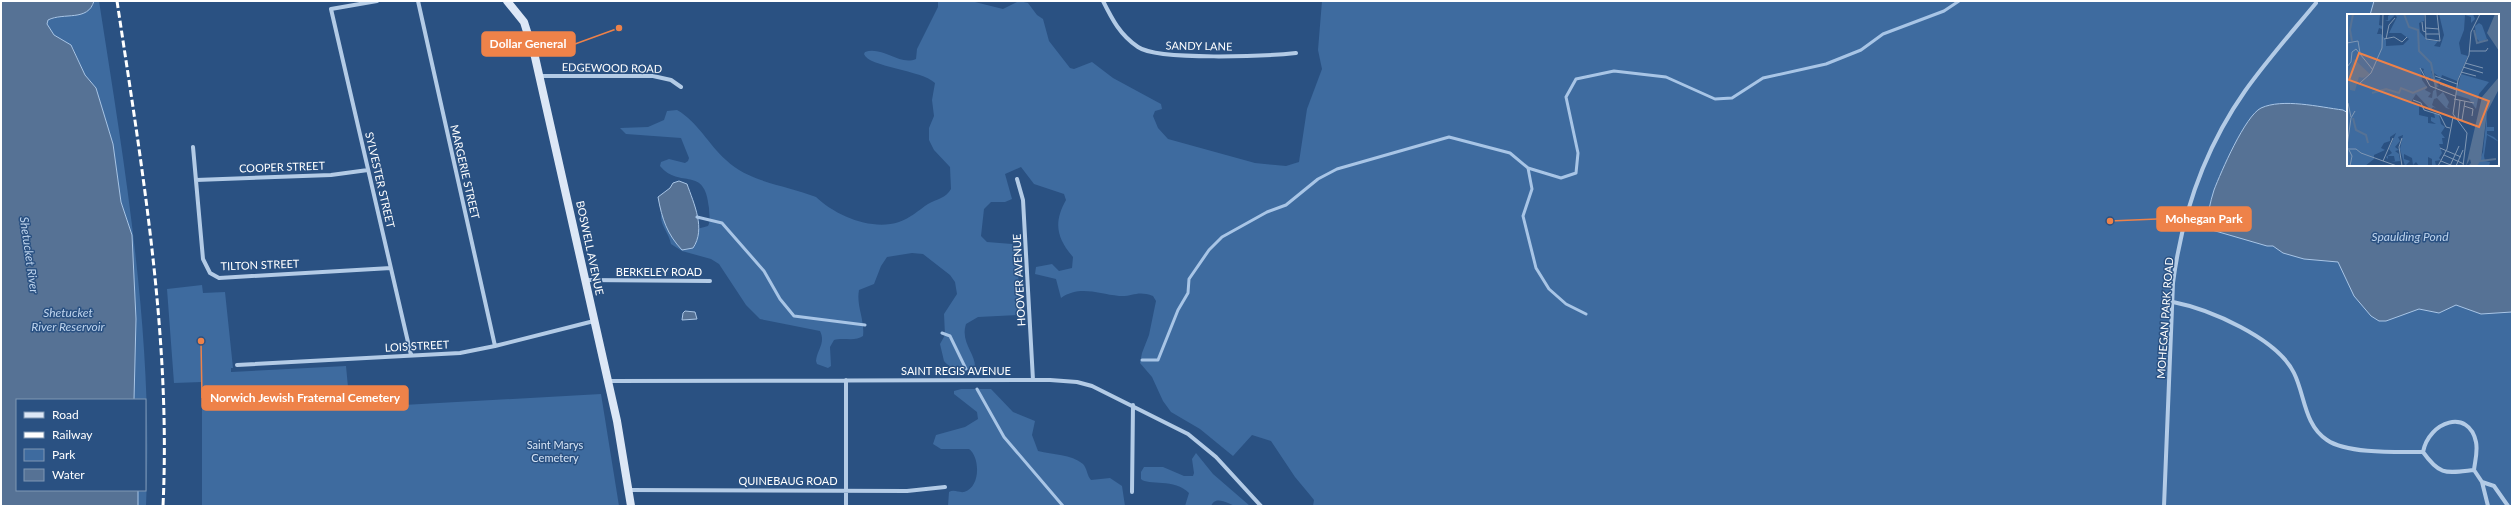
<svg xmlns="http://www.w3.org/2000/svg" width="2513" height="507" font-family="Lato,sans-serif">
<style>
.green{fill:#3e6b9f;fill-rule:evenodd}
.water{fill:#567295;stroke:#a8c5e6}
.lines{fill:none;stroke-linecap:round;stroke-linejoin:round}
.stream{stroke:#a8c5e6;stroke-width:3}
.minor{stroke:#b3cbe6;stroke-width:4}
.secondary{stroke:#dce7f6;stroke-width:8}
.rail{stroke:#fff;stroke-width:3;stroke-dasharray:7 3;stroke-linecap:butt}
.labels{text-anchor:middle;stroke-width:3;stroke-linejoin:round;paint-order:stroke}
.street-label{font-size:11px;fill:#fff;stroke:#2a5182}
.park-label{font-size:11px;fill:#d6e4f5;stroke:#2a5182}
.water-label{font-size:12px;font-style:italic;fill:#bed4ee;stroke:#2a5182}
.inset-river{fill:none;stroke:#567295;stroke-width:2}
.inset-road{fill:none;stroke:#7f97b4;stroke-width:1}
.view{fill:#ee8249;fill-opacity:0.15;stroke:#ee8249;stroke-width:2}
.inset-edge{fill:none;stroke:#fff;stroke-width:2}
.leader{fill:none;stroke:#ee8249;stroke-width:1.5}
.callout-dot{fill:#ee8249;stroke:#2a5182;stroke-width:1.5}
.callout{fill:#ee8249;stroke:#ee8249;stroke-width:1.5}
.callout-label{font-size:12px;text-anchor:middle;font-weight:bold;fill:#fff}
</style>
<rect width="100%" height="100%" fill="#2a5182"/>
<path class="green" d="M94,1H99C125,168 154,337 146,506H138V490H145V400H134L136,319L132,235L121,202L113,144L96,88L85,75L73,48L54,35L47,24L48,20L93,6Z
M938,1H971L1003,9L1019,1L1028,3L1037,15L1043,19L1049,41L1070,68L1074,69L1092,62L1113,78L1161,104L1162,109L1155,111L1153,116L1158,128L1168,139L1255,163L1286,166L1299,162L1307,109L1322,69L1318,50L1322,1H2512V506H1313L1314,500L1310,495L1295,477L1271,441L1252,435L1233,456L1200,429L1171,412L1163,401L1152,377L1140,363L1142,353L1149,335L1156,301L1153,296C1137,290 1133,297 1119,296C1098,294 1080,285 1061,298L1056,279L1035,274L1036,267L1052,264L1059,271L1072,268L1073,257C1057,238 1053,223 1066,200L1064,194L1034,184L1021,167L1005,174L1012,199L1005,202H991L984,209L981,236L987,242L1012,244L1016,248L1021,311L1018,315L978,317L966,324C960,343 976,353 975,368C966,370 950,370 944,361L940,344L945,335L944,314L957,294L955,282L950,275L923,254L912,253L887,257L881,266L874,284L859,290C856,306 865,320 863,336C855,342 843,337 834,340L830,347L831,366L828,368L817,364L816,361C817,350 826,343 820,331L760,319L746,305L719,264L711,259L682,251L671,244C669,233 660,225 661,215L697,229L708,226C711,221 709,214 709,208C705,164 680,190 660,166L661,162L669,159L685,163L688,161L689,158L681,138L626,134L620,128L648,127L664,120L667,111L677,110C698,122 708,144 726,160C750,183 786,185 816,197C836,216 872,231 899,222C909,219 919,210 928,204C937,199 946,198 951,189L950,167L934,150L929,140V128L934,116L932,100L935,83C922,70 868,67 864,54L865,52C883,46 899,66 916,59L917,49L938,7ZM2348,15H2498V165H2348Z
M202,285L203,293L225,292L233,368H231V372L346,366L350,408L601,394L619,506H202V382L174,383L167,289Z
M961,389H991L1013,412L1035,421L1032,435L1038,451C1053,455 1071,454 1083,464C1087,468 1087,476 1091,480L1110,478L1122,486L1125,506H948L949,492C954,489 959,493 964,492C981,487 980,457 969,449H941L933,444L936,435L965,427L978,419L977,412L954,394V391Z
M1196,453L1213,474L1250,506C1246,506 1241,507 1237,506C1229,505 1216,494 1211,506H1185L1189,493C1175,478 1148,486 1141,479V472L1144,467H1163L1184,476H1193L1194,473L1192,459Z"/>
<path class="water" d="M1,1H94C88,22 64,12 48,20L47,24L54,35L71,45L85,75L96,88L113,144L121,202L132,235L136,319L134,400H17V490H138V506H1Z
M2374,1H2512V312L2481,314L2456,305L2439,313L2419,309L2386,321H2379L2371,316L2354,296L2338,262L2304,259L2283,253L2273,246H2267L2205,228C2208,215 2210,202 2214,190C2221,172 2245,116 2261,108C2283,98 2319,107 2343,110L2348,113V165H2498V15H2370Z
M679,181L687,184C694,204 706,229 693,248L682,250C667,234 662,219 658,197L670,188L673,183Z
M685,311L695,312L697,319L682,320L683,313Z"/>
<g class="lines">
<path class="stream" d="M1528,168L1532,189L1523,216L1536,268L1549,289L1566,304L1586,314
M697,217L722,223L764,271L780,299L794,316L865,325
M942,333L950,336L966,369
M1142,360H1158L1178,310L1188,293L1189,279L1209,250L1222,237L1267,212L1286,205L1318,179L1337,169L1449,137L1510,153L1528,168L1561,178L1576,173L1578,153L1566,97L1576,79L1614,71L1666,77L1715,99L1732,98L1763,78L1826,64L1861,50L1883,34L1944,11L1959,1
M977,389L1004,437L1063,506"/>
<path class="minor" d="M377,1L331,9L411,355
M418,1L495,346
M1103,1C1112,19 1120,35 1138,47C1158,61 1268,56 1296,53
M540,76H653L671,80L681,87
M193,147L203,259L210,273L219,278L391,268
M1017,179L1023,200L1033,380
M196,180L331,175L368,170
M585,280L710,281
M2173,302C2209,309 2277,338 2294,373C2305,395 2304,425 2327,440C2347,454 2398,452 2423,452
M237,365L460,353L495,346L594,321
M609,381L1050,380L1077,382L1092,386L1188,434L1216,457L1261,506
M2474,470C2446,473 2440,476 2423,452C2429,421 2469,408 2476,442C2478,451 2475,461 2474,470L2482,482L2494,486L2508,506
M2482,482L2488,506
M630,490L907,491L945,487
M1132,492L1133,405
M846,506V380
M2164,506L2173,283C2182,214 2205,148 2245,91C2267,60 2292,32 2316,3"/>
<path class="secondary" d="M507,1L524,22L535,57L617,421L631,506"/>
<path class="rail" d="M117,1C142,168 171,337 163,506"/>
</g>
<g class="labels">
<g class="street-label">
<text transform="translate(1199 46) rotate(1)" y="4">SANDY LANE</text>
<text transform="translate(612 68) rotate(1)" y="4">EDGEWOOD ROAD</text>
<text transform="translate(282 167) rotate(-2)" y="4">COOPER STREET</text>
<text transform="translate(465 172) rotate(77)" y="4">MARGERIE STREET</text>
<text transform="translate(380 180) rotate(77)" y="4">SYLVESTER STREET</text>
<text transform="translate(590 248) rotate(78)" y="4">BOSWELL AVENUE</text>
<text transform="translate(260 265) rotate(-2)" y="4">TILTON STREET</text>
<text x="659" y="276">BERKELEY ROAD</text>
<text transform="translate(1019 280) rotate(-93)" y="4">HOOVER AVENUE</text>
<text transform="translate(2165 318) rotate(-86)" y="4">MOHEGAN PARK ROAD</text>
<text transform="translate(417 346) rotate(-3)" y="4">LOIS STREET</text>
<text x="956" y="375">SAINT REGIS AVENUE</text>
<text x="788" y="485">QUINEBAUG ROAD</text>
</g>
<g class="park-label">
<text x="555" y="449">Saint Marys<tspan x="555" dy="13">Cemetery</tspan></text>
</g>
<g class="water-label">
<text x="2410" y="241">Spaulding Pond</text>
<text transform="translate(29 255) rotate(82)" y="4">Shetucket River</text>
<text x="68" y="317">Shetucket<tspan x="68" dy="14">River Reservoir</tspan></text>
</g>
</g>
<g transform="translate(2347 14)">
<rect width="152" height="152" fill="#2a5182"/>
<path d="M0,0H36L33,1L32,11L36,12L35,15L32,14L30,20H34L39,26V32L56,31L62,25L54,19H42L50,3L48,1L42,7H38L41,6V2L44,0H77V7L72,9L73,18L80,26L91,27L87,32L93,33L97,21L92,0H126L128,5L124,9V3L118,1L117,16L112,29L114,40L121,42L110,67L95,61L94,64L84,57L87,65H94L90,71L92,72L90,73L83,63L81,67L76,57L77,55L74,54L75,66L80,73L78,76L84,79L81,83L85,84L86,77L89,75L90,83L96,78L102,88L100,93L103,95L99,94L90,84L87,85L85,91L89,94L86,93L84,96L69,80L64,88L72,91V101L81,103V109L89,110L84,107V103L88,104L87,99L92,101L94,110L98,113L94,119L98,124H95L96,130H92L95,139L92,144L94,146L88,147L89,152L85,151V145L81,143V152H72L69,148L66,151L65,144L57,140V145L63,147L58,152L53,135L56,121L51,123L53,127L48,133L52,136L48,137L52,140L53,147L44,148L48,147L47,142H41V145L39,143L45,139L42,135L49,119L43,123V127L37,129L34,134L38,136L27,141V145L18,152H0ZM132,9L135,11L140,25L133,28L129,24L128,12ZM114,60L142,68L132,80L129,95L122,85L109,81ZM140,100V113H147V117H140V120L147,123L152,128L140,121L137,142L138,147L143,148L142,152H130L136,138Z" fill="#3e6b9f"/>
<path d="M148,0H152V37L140,19ZM7,45L23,60L16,64L12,63L8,77L3,76L1,58ZM152,63V75L140,98L134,146L130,152H121L124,149L123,145L119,152L135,83Z" fill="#567295"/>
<path class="inset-river" d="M57,0L62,13L71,16L72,37L84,49L89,74M127,16L130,29L141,26M5,27L3,16L6,0M25,79L39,75L52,79L54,74L66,79L80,73M6,104L9,116L19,121L21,129M133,147L149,145"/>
<path class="inset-road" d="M78,0L79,25L93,27L90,0M75,8L76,17L79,18M79,14L92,15M79,20H92M37,25L47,23L55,28L60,23M39,25L42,11L48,4M0,29L11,27L13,39M122,37H139L141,34M118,49L136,54M0,53L4,48L5,38L9,35L26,56M116,53L136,59M73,54L83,72L108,82M114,58L129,62M88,62L110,70M13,69L24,59L35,34L36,0M93,70L109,76M107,85L127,89M66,86L74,89L77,96L93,101L99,113L103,114M1,89L4,103M117,92L126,95L125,102M111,105L115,106L118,87M111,105L113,86M0,132L4,104L8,97M93,134L114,143M0,135H9L14,139L50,152M2,136L5,142L3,152M97,141L117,150M36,147L46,124M94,147L106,152M55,152L52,133L55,124M91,152L100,135L106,103M103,152L112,132M109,152L116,136M116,152L120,119L106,100L111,66L122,41L124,18L133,0"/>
<path class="view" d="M12,39L142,87L132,113L2,66Z"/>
<rect width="152" height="152" class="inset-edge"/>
</g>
<path class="leader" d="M619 28L575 44M2110 221L2157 219M201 341L202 398"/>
<g class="callout-dot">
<circle cx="619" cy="28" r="4"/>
<circle cx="2110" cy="221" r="4"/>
<circle cx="201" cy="341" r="4"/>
</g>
<g class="callout">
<rect x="482" y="32" width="93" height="24" rx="4"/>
<rect x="2157" y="207" width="94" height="24" rx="4"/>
<rect x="202" y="386" width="206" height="24" rx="4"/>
</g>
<g class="callout-label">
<text x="528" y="48">Dollar General</text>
<text x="2204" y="223">Mohegan Park</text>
<text x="305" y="402">Norwich Jewish Fraternal Cemetery</text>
</g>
<rect width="2513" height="507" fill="none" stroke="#ffffff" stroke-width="4"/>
<rect x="16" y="399" width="130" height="92" fill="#2a5182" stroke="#7f97b4"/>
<rect x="24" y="412" width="20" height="6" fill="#dce7f6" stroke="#7f97b4"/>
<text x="52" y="419" font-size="12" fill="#ffffff">Road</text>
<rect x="24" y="432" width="20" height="6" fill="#ffffff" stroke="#7f97b4"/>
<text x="52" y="439" font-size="12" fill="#ffffff">Railway</text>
<rect x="24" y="449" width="20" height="12" fill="#3e6b9f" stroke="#7f97b4"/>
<text x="52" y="459" font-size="12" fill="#ffffff">Park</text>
<rect x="24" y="469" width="20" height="12" fill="#567295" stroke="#7f97b4"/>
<text x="52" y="479" font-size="12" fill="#ffffff">Water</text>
</svg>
